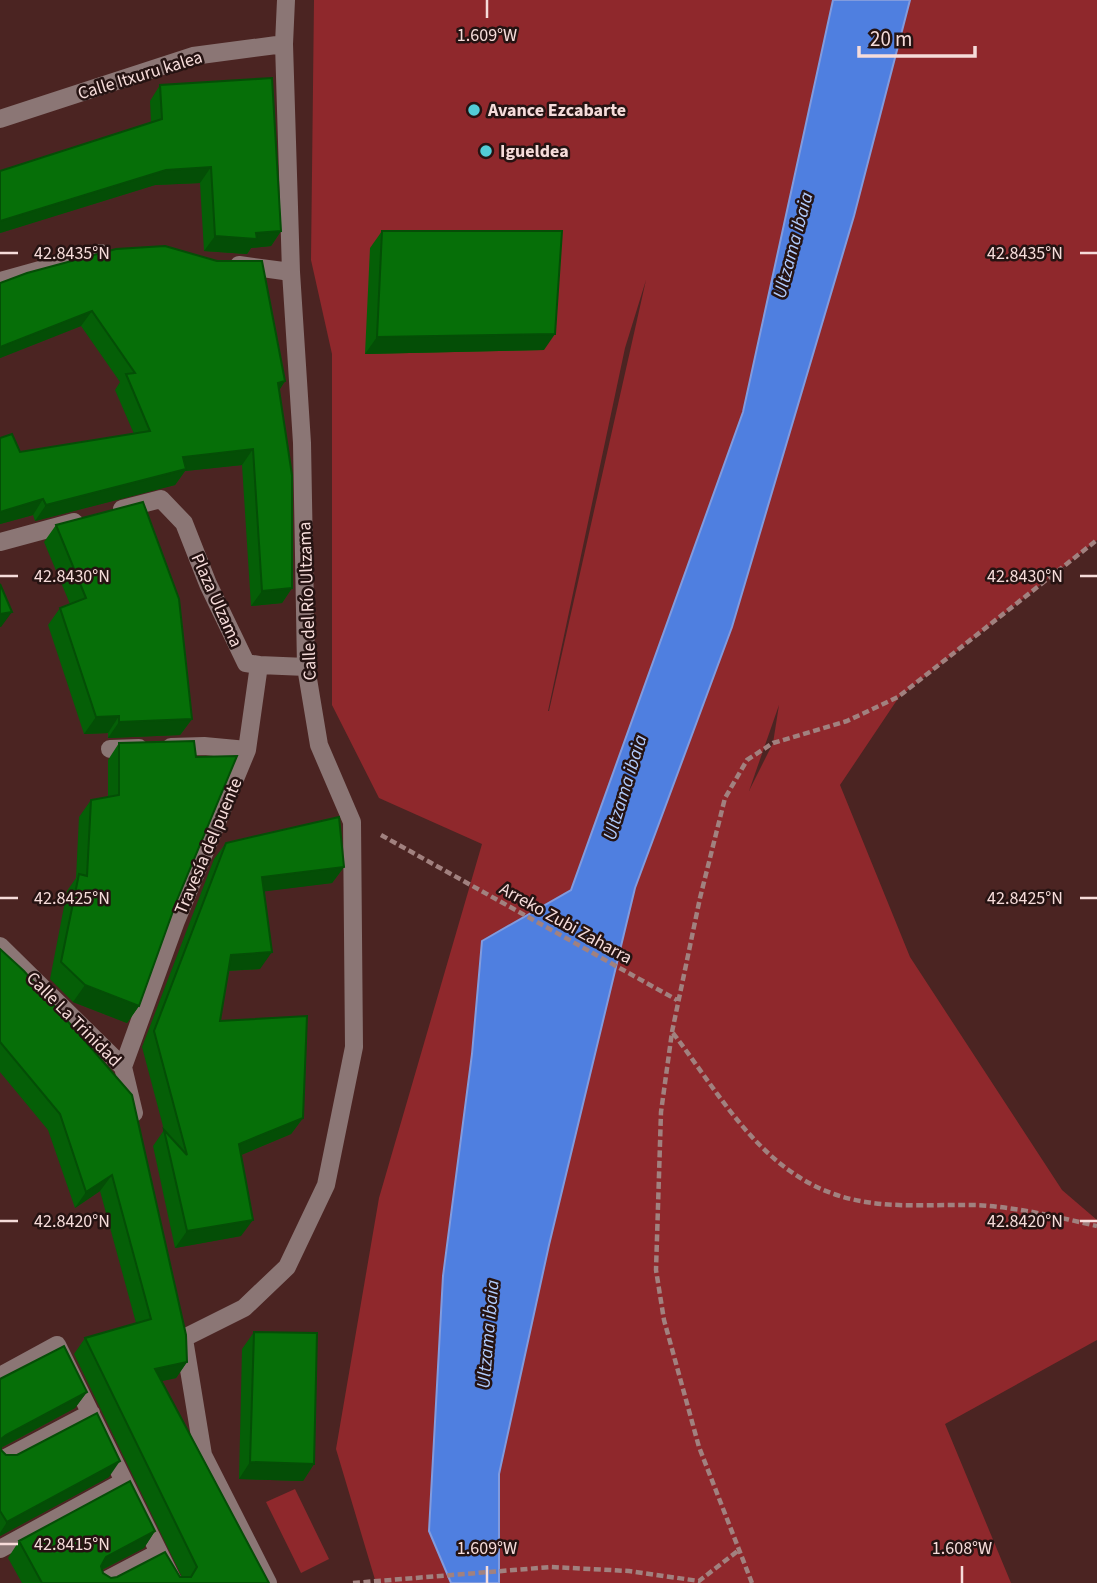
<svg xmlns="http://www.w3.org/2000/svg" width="1097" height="1583" font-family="'Source Sans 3',sans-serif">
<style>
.green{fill:#8f282c;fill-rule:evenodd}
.water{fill:#4f7fe0;stroke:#819bde;stroke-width:2}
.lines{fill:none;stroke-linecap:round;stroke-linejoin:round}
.path{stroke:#a1817f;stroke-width:4.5;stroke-dasharray:7 3.5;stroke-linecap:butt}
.minor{stroke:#8b7675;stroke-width:18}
.wall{fill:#055f07}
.shaded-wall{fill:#044e06}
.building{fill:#066f08;stroke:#044e06;stroke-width:2}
.ticks{fill:none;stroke:#f6dcda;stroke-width:2.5}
.poi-dot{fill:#52ccd6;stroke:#251312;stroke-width:2.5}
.labels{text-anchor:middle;stroke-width:5;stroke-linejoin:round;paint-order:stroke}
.street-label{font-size:18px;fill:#f6dcda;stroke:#251312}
.poi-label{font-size:18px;font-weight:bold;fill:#f6dcda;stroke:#251312;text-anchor:start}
.water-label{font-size:19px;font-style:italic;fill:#b1cbfc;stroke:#251312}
.ticks-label{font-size:18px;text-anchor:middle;fill:#f6dcda;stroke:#251312;stroke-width:5;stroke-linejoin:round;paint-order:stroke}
</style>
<rect width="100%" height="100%" fill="#4b2422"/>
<path class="green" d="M314,0H1097V540L899,697L840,785L910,957L1062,1190L1097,1220V1340L945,1424L1011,1583H376L336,1449L379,1198L482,844L379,798L332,705V354L311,260ZM646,280L549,711H548L625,348ZM779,705L773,743L749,791Z
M295,1489L329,1559L301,1573L266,1502Z"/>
<path class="water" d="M833,0H910L854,216L732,627L635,888L549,1245L499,1474V1583H451L429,1531L443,1276L472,1054L482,941L571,890L743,412Z"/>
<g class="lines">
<path class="path" d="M381,835L677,1000
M673,1033C709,1080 741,1136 790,1171C850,1214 907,1204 976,1205C1017,1207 1057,1217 1097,1226
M353,1583L551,1567L629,1571L699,1581L739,1550
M752,1583L699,1447L664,1320L656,1270L661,1112L672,1032L700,898L725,798L747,760L773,743L847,721L898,697L1097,540"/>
<path class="minor" d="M0,119L193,56L284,44
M239,265L291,272
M0,281L101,253
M122,509L161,499L184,523L208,584L246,663L259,665
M0,542L74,522
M171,747L204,746L247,750
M110,749L139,748
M0,946L123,1067L134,1113
M123,1067L176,921L247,750L259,665L306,667
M184,1338L244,1308L287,1267L326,1185L354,1047L352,822L319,745L306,667L302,443L291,272L284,44L286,0
M184,1339L203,1455L268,1583
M0,1376L57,1345L174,1583
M0,1461L91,1413
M0,1549L123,1482
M101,1583L158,1553"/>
</g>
<path class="wall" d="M160,85L281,231L271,246L251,248L247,254L204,251L200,183L155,185L0,233V171L151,123L150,101Z
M382,231L544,350L365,354L370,248Z
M27,273L285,381L279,390L292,588L282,603L251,606L242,465L185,471L175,485L35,521L33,515L0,524V438L20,452L134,434L115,390L120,382L81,326L0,358V283Z
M56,525L192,719L180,735L108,738V733L84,734L48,625L60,608L70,604L44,542Z
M119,743L177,900L139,1006L127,1023L73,1002L50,979L67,891L76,878L79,817L91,800L108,797V760Z
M226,843L344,867L332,883L264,891L260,969L228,971L220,1021L303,1118L291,1134L241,1155V1236L175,1248L153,1146L164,1130L142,1047L214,859Z
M0,949L132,1095L187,1362L176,1378L162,1381L269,1583H22L8,1558L19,1541L155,1531L144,1548L102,1570L103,1573L111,1578L182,1577L74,1354L85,1338L136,1323L100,1191L75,1208L48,1130L0,1072Z
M254,1332L314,1464L303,1481L239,1479L242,1349Z
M0,1379L87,1392L75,1408L1,1448V1450L6,1455L109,1477L0,1536Z"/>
<path class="shaded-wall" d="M211,167L200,183L155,185L0,233V221L166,170Z
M281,231L271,246L251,248L247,254L204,251L215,236Z
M92,311L81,326L0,358V347Z
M555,334L544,350L365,354L377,337Z
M285,381L275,397L278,383Z
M253,449L242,465L185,471L175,485L35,521L46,505L183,457Z
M43,499L33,515L0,524V512Z
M292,588L282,603L251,606L262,591Z
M12,612L1,627H0V614Z
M119,716L108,733L84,734L96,717Z
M192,719L180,735L108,738L119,722Z
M344,867L332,883L251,893L262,877Z
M272,952L260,969L219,971L231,955Z
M85,985L139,1006L127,1023L73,1002Z
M303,1118L291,1134L227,1161L239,1144Z
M112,1175L100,1191L75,1208L86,1192Z
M253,1220L241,1236L175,1248L187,1231Z
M187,1362L176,1378L144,1385L155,1369Z
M87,1392L75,1408L0,1448V1441L6,1435Z
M120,1461L109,1477L0,1536V1533L7,1522Z
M250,1462L314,1464L303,1481L239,1479Z
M155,1531L144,1548L95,1573L106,1557Z"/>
<path class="building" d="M272,78L281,231L256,233L257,239L215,236L211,167L166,170L0,221V171L162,119L160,85Z
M382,231H562L555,334L377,337Z
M165,246L217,261H262L285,381L278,383L292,475V588L262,591L253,449L183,457L186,469L46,505L43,499L0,512V438L12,434L20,452L150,431L126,374L135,373L92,311L0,347V283L27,273L116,249Z
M143,502L179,599L192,719L119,722V716L96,717L60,608L86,598L56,525Z
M0,584L12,612L0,614Z
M194,741L196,757L237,756L177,900L139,1006L85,985L61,962L79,874L87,876L91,800L119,795V743Z
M339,817L344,867L262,877L272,952L231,955L220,1021L307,1016L303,1118L239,1144L253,1220L187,1231L164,1130L187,1155L154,1031L226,843Z
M0,949L24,971L132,1095L186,1335L187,1362L155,1369L269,1583H42L19,1541L130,1481L155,1531L106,1557L101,1566L103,1573L111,1578L117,1577L165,1552L180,1577H191L197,1567L85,1338L151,1319L112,1175L86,1192L60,1114L0,1042Z
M254,1332L317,1333L314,1464L250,1462Z
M64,1346L87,1392L6,1435L1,1439V1450L6,1455H17L97,1413L120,1461L7,1522L0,1511V1379Z"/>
<path class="ticks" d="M487,0V18M0,253H18M1080,253H1097M0,576H18M1080,576H1097M0,898H18M1080,898H1097M0,1221H18M1080,1221H1097M0,1544H18M487,1566V1583M962,1566V1583"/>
<g class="poi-dot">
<circle cx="474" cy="110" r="7"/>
<circle cx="486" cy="151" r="7"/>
</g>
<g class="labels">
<g class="street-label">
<text transform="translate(140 75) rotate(-17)" y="6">Calle Itxuru kalea</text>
<text transform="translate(217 600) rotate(66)" y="6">Plaza Ulzama</text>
<text transform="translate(307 601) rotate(-92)" y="6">Calle del Río Ultzama</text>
<text transform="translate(208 846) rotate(-67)" y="6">Travesía del puente</text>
<text transform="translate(566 923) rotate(29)" y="6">Arreko Zubi Zaharra</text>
<text transform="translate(74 1019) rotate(45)" y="6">Calle La Trinidad</text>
</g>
<g class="poi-label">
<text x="488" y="116">Avance Ezcabarte</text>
<text x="500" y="157">Igueldea</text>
</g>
<g class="water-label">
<text transform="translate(792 245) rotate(-75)" y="7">Ultzama ibaia</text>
<text transform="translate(624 787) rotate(-73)" y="7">Ultzama ibaia</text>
<text transform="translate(487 1334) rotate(-85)" y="7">Ultzama ibaia</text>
</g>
</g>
<g class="ticks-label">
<text x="487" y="41">1.609°W</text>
<text x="72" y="259">42.8435°N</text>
<text x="1025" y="259">42.8435°N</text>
<text x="72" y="582">42.8430°N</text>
<text x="1025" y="582">42.8430°N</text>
<text x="72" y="904">42.8425°N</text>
<text x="1025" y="904">42.8425°N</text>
<text x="72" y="1227">42.8420°N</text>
<text x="1025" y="1227">42.8420°N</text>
<text x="72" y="1550">42.8415°N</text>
<text x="487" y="1554">1.609°W</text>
<text x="962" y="1554">1.608°W</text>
</g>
<path d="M859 46v10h116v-10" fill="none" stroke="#f6dcda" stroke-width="3.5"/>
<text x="870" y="46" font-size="21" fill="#f6dcda" stroke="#251312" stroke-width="5" paint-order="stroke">20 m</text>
</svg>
